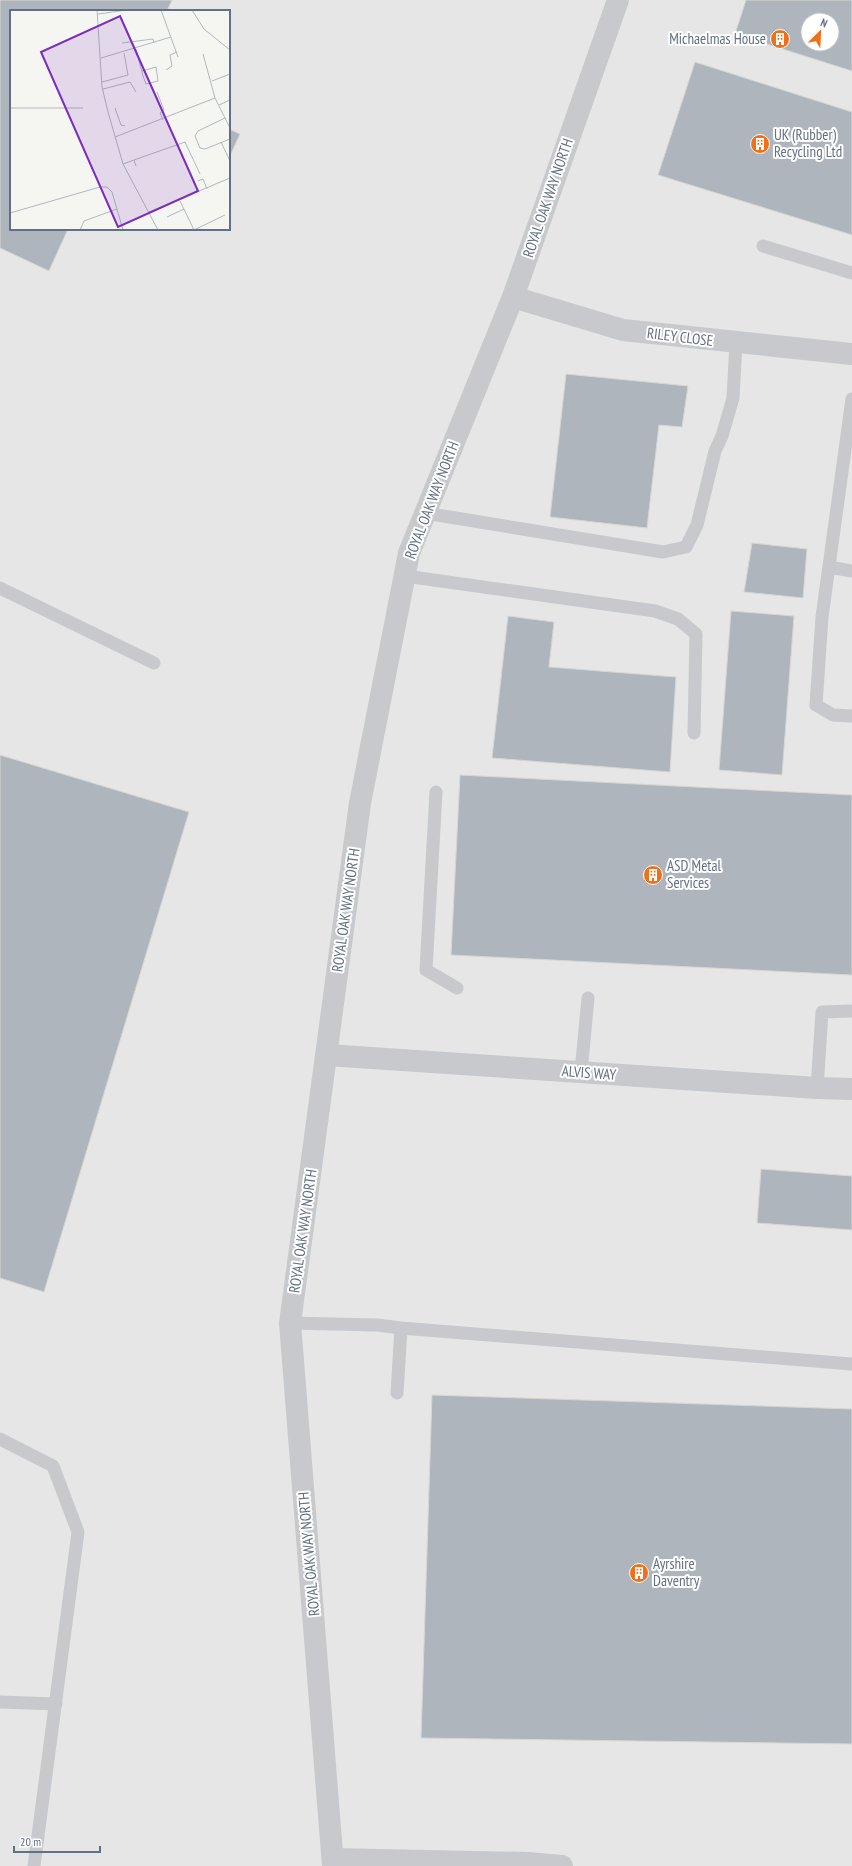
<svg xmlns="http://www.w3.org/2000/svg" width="852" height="1866" font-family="'PT Sans Narrow',sans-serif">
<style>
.built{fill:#e5e6e5;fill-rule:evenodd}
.building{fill:#afb5bc;stroke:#d6d7d4;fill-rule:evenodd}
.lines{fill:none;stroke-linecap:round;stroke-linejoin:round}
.service{stroke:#c7c9cd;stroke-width:13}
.minor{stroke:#c7c9cd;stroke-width:22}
.labels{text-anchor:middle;stroke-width:4;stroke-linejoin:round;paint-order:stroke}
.poi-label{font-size:15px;fill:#626f84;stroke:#fff;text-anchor:start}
.street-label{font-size:15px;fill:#626f84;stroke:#fff}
.inset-road{fill:none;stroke:#b1b8be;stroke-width:1}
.view{fill:#7b2cbf;fill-opacity:0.15;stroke:#7b2cbf;stroke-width:2}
.inset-edge{fill:none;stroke:#626f84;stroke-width:2}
</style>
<rect width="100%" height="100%" fill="#f5f6f1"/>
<path class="built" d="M0,0H852V1866H0ZM11,11H229V229H11ZM808,20H832V44H808Z"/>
<path class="building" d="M0,0H172L167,11H11V229H68L49,271L0,248Z
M746,0H852V71L735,34ZM808,20H832V44H808Z
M695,62L852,112V235L658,175Z
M229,129L240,134L229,158Z
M566,374L688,386L682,427L659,425L647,528L550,517Z
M752,543L807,549L803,598L744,592Z
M731,611L794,616L782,775L719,770Z
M508,616L554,622L549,667L676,677L670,772L492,758Z
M0,755L189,812L44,1292L0,1278Z
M460,775L852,795V975L451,955Z
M761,1169L852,1176V1230L757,1223Z
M432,1395L852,1409V1744L421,1738Z"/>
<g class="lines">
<path class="service" d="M763,246L852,273
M852,399L822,617L816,705L833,715L852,716
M425,513L663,552L686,547L697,525L715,451L722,436L733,398L736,343
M829,567L852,571
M405,576L655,611L678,619L696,634L694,733
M0,588L154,663
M436,792L426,970L457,988
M581,1072L588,998
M817,1088L822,1012L852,1011
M290,1323L377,1325L401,1328L397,1393
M401,1328L852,1364
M0,1439L53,1466L78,1532L34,1866
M0,1702L56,1704"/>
<path class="minor" d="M513,297L623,330L852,354
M327,1055L817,1088L852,1089
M333,1859L528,1863L562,1866
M333,1866L290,1323L360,803L409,553L513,297L618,0"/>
</g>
<defs>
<g id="building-disc" transform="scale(1)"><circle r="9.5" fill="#ef7018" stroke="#fff"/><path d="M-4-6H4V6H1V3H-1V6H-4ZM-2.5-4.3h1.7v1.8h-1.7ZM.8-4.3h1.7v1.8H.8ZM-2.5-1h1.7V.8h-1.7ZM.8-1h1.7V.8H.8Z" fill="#fff"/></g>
</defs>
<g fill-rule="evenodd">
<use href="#building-disc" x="780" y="39"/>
<use href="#building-disc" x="760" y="144"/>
<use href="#building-disc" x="653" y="875"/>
<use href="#building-disc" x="639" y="1573"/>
</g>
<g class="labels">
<g class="poi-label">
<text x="766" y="44" text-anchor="end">Michaelmas House</text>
<text x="774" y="140">UK (Rubber)<tspan x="774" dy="17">Recycling Ltd</tspan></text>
<text x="667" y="871">ASD Metal<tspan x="667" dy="17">Services</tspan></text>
<text x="653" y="1569">Ayrshire<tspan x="653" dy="17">Daventry</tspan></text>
</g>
<g class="street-label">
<text transform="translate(548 198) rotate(-71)" y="5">ROYAL OAK WAY NORTH</text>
<text transform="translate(680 337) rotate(7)" y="5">RILEY CLOSE</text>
<text transform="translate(432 500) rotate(-69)" y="5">ROYAL OAK WAY NORTH</text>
<text transform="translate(346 910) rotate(-82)" y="5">ROYAL OAK WAY NORTH</text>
<text transform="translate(589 1073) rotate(4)" y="5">ALVIS WAY</text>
<text transform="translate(303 1231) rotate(-82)" y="5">ROYAL OAK WAY NORTH</text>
<text transform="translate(309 1554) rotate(-95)" y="5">ROYAL OAK WAY NORTH</text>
</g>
</g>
<g transform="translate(10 10)">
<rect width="220" height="220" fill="#f5f6f1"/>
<path class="inset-road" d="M87,0L92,77L98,102L113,154L148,220M151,0L168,47M182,0L194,19L220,40M88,4L117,0M112,33L143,29L144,33M126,39L133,66L136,74L148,71L146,57L132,61M193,44L205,88M91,48L161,27M156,60L162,56L160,45L167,42M202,71L220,64M92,72L118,65L114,43M93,79L120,72L126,82M147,82L154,100L150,103L153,110M209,95L220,90M0,98H73M105,98L111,115L115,116M215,108L188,121L185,126L190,138L195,139L220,129M105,127L205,88L220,118M211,132L220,151M124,150L175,132L190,164M113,154L124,150L126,156M188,171L193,169L197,179M170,191L184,220M139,202L220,168M0,203L90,177H97L102,182L113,220M157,207L174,199M70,220L74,211L107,199M184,220L215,205"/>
<path class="view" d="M110,6L188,181L108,217L31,42Z"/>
<rect width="220" height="220" class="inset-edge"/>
</g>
<g transform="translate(820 32) rotate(24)"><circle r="19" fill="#ffffff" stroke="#c0c5ce"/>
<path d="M0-3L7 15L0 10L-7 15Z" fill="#ef7018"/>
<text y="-6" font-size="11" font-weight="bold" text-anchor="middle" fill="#626f84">N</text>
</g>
<path d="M14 1846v6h86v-6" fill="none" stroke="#626f84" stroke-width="2"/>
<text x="20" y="1846" font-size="12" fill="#626f84" stroke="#ffffff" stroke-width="3" paint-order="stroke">20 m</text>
</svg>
